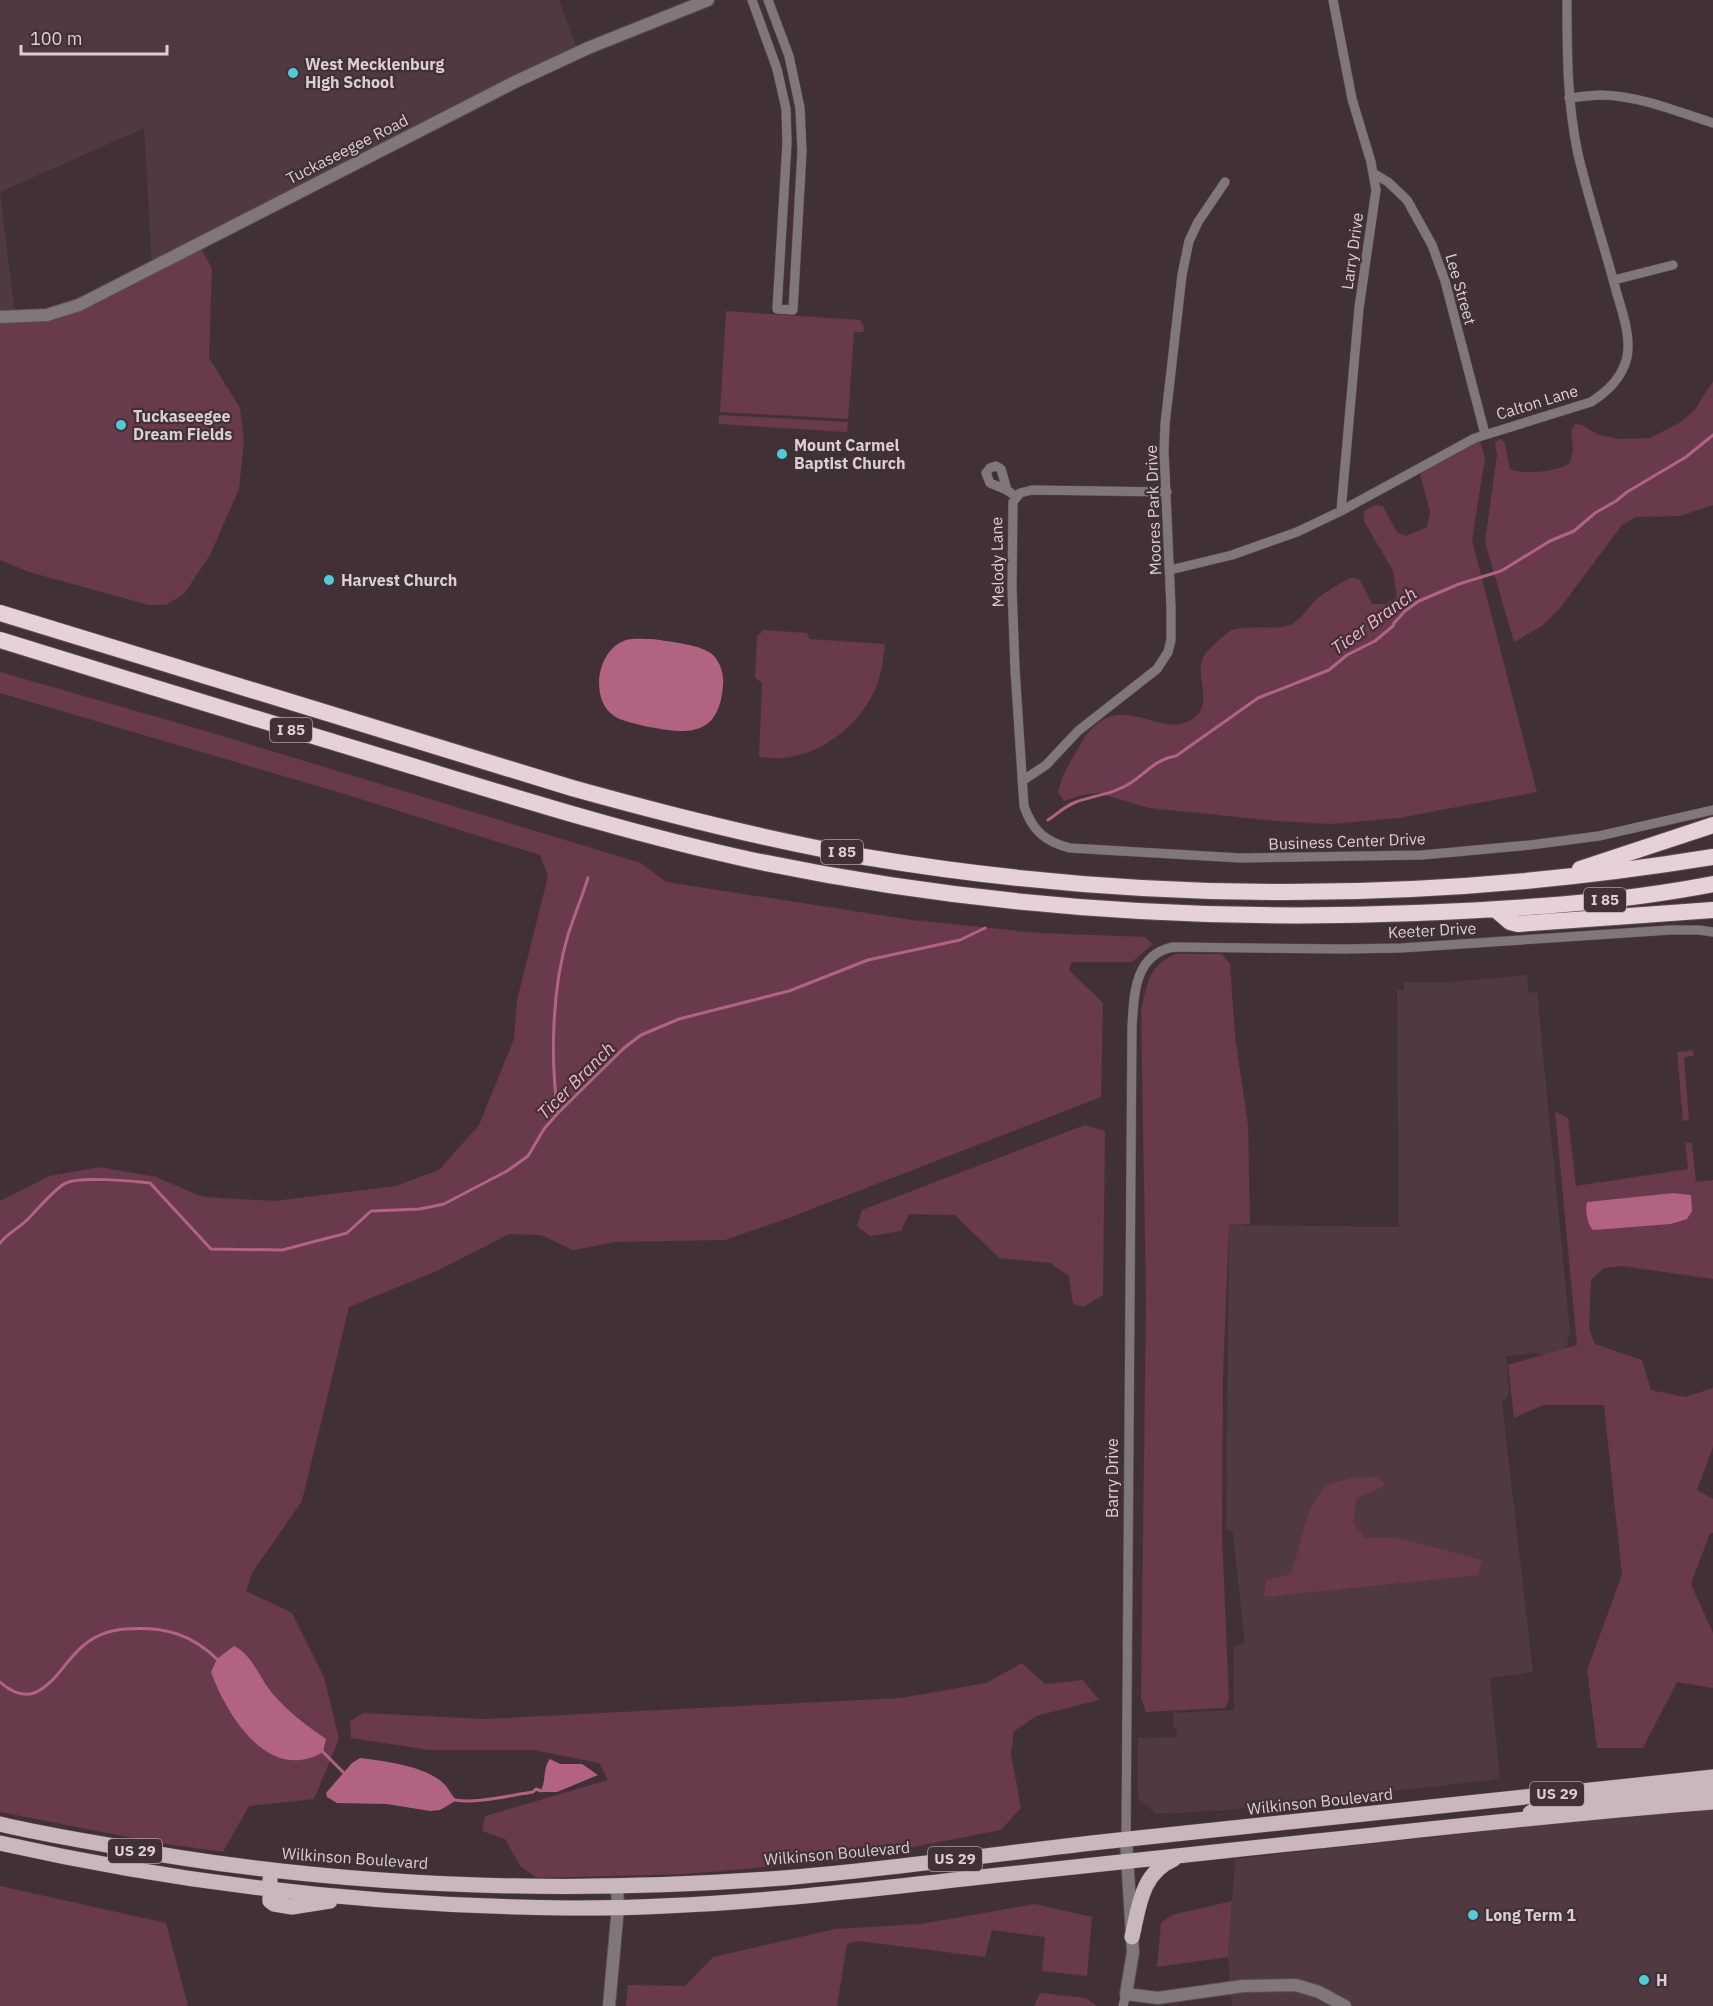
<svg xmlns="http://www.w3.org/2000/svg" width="1713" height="2006" font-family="'IBM Plex Sans',sans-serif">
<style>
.built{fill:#503941}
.green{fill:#69394c;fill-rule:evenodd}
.water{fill:#b26382}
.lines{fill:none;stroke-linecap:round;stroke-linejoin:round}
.stream{stroke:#b26382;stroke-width:3}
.minor-casing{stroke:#5d4d53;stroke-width:10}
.tertiary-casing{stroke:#5d4d53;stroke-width:14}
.primary-casing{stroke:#5d4d53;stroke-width:16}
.motorway-casing{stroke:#5d4d53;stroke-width:18}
.minor{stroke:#80777a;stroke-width:9}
.tertiary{stroke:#80777a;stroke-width:12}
.primary{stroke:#c9b7bd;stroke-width:15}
.motorway{stroke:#e6d1d8;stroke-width:16}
.poi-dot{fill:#52cbd9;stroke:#413137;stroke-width:2}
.labels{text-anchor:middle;stroke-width:4.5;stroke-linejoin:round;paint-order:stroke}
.shield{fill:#413137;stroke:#aca0a4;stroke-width:1.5}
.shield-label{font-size:15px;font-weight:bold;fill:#dacfd3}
.poi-label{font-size:16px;font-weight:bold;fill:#dacfd3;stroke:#413137;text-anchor:start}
.street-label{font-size:16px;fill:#dacfd3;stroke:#413137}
.water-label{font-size:18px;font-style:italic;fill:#f5b2ca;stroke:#413137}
</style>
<rect width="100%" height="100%" fill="#413137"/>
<path class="built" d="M0,0H559L578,51L152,267L144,128L0,192L15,315H0Z
M1527,975L1529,993L1537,992L1570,1332L1567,1346L1561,1350L1544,1355L1534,1353L1506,1356L1509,1394L1502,1403L1533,1672L1490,1678L1500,1779L1226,1810L1156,1814L1138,1798V1738L1176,1737L1177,1729L1174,1728L1173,1713L1234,1710V1647L1245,1644L1233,1534L1231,1530H1226L1229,1225L1399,1227L1397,990H1404V982H1450Z
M1713,1806V2006H1232L1228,1957L1235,1859Z"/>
<path class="green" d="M198,244L212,268L209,358L240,408L244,441L239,489L210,555L184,594L166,605H149L29,572L0,560V317L63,311Z
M726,311L860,320C863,324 865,327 863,332H854L848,419L720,412Z
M1713,381V505L1680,516L1636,517L1622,525L1560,608L1542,626L1514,642L1485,542L1497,455L1495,442L1501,439L1505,443L1510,469C1525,475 1556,472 1570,463L1573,450L1571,431L1575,424L1582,425L1599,435L1619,439L1650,438L1679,423L1694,411Z
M719,415L848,422L847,432L719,424Z
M1480,441L1485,458L1472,540L1537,792L1399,818L1331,824L1276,821L1149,808L1098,793L1082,795L1064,801L1058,792C1062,775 1070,762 1079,747C1117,679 1158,744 1194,718C1215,703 1192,673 1205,654C1209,649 1227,632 1232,630C1249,625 1270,630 1287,626C1302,621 1309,605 1320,596C1330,589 1341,583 1352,577L1360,580L1372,604H1386L1397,597L1393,571L1364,521V511L1375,505L1383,506L1397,532L1406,536L1427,527L1430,512L1420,474Z
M764,630L807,633L810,639L885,644C883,658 882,672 877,685C862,723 823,755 782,758C774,759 766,757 759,757L762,683L755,678L757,636Z
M0,672L199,729L641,863L666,882L912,920L1039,933L1145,937L1153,944L1132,962H1071L1069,970L1103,1003L1101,1097L786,1219L725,1240L616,1242L573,1250L541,1235L509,1234L437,1271L349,1307L302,1501L252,1573L246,1591L292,1613L324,1677L339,1739L314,1799L249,1806L223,1852L153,1842L0,1812V1201L49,1176L99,1167L156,1177L203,1197L274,1201L396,1186L439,1170L479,1125L514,1039L517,1000L548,876L540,855L338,792L0,693Z
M1176,954H1222L1230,964L1235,1036L1248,1125L1250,1224L1229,1225L1223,1375L1222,1534L1229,1699L1225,1708L1146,1712L1141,1698L1146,1299L1141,1009C1148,982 1148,966 1176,954Z
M1693,1050L1694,1056L1684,1057L1689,1120L1683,1121L1677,1052Z
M1555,1111L1568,1118L1576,1186L1688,1169L1685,1142L1692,1143L1696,1182L1713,1180V1279L1622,1266L1604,1268L1591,1280L1589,1329L1595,1344L1642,1360L1651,1390L1685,1397L1713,1388V1447L1697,1490L1713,1499V1533H1710L1691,1584L1713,1633V1688L1677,1682L1643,1748H1597L1587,1670L1622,1575L1604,1405H1543L1514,1418L1508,1365L1577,1345ZM1673,1193L1690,1195L1588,1202Z
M1085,1125L1105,1131L1103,1295L1083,1307L1073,1304L1069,1276L1050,1263L999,1258L955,1215L909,1214L901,1231L870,1236L857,1226L862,1210Z
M1379,1477L1385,1486L1357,1498L1353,1522L1365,1538H1398L1482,1560L1478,1575L1264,1597L1266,1580L1291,1574L1310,1508L1325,1485L1352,1478Z
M1022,1663L1045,1684L1083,1680L1099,1700L1036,1716L1014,1731L1011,1754L1021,1808L1001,1830L847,1860L686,1874L537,1878L520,1866L505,1839L482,1831L485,1816L608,1780L599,1763L534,1750H429L351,1738L350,1721L363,1713L484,1719L900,1698L986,1683Z
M0,1886L166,1923L188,2006H0Z
M1232,1901L1228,1957L1157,1967L1161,1923L1172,1915Z
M1035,1904L1092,1917L1087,1976L1042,1971L1045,1937L992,1930L985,1957L858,1941L847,1944L837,2006H626L628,1985L685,1986L713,1957L835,1929L920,1924Z
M1040,1993L1086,1998L1097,2006H1034Z"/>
<path class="water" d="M653,639C669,642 703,644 714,656C721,664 724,675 723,685C721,713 711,732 680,731C667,731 623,723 614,716C589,699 597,649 626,640C633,638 645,639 653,639Z
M1673,1193L1691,1195L1692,1211L1687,1219L1671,1224L1593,1230C1587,1224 1585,1210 1587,1202Z
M234,1646C253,1655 259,1678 272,1693C287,1711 307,1726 326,1739L323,1752C269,1784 227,1716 211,1672L217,1659Z
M360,1758C384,1761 428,1766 445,1785C450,1790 451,1796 457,1800L440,1810L430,1811L387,1804L337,1803L327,1797L326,1793L352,1763Z
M550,1759L560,1764H582L598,1775L557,1792H540C547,1781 542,1769 550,1759Z"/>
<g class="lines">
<path class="stream" d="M1048,820C1057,814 1065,806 1076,802C1095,795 1115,794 1132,782C1147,772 1156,759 1176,756L1258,698L1329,670L1347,655L1375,641L1393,626L1394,623L1405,611L1419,601L1459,584L1501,571L1550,541L1574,531L1595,513L1616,501L1627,492L1686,457L1713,435
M558,1113C550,1059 552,988 568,935C574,916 582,897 588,878
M0,1243C8,1233 19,1228 28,1219C37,1210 56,1187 66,1183C80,1176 133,1181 150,1183L211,1249L282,1250L347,1233L371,1211L420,1209L444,1204L507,1171L528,1156L544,1129L558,1113L624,1048L641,1035L679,1019L789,991L868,960L960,940L985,928
M0,1682C9,1690 22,1697 34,1693C56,1684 66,1659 84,1645C96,1635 111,1630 126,1629C164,1626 192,1634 219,1661
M321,1750L346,1775
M455,1800C476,1804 511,1795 533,1792L536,1789L541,1791"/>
<g class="minor-casing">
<path id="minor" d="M752,0L777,69L786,109L787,143L777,309L793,310L802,151L800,108L789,56L768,0
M1333,0L1352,99L1371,162L1376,190L1359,308L1341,511
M1569,98C1580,97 1591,95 1602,95C1640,96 1678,112 1713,123
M1373,173L1388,182L1407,200L1432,245L1445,281L1485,434
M1614,280L1673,265
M1007,490L1001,469L996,466L990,468L986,473L990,483L1007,490L1016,497
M1167,492L1032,490L1020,493L1013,502L1012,588L1015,669L1024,806C1032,830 1045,842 1070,848L1240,858L1422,855L1530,845L1599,836L1713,810
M1170,570L1232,555L1297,532L1341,511L1475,438L1591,402C1608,391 1622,378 1627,357C1631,337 1623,314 1617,294C1605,248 1589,201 1578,154C1567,103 1567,52 1567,0
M1022,781L1046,765L1078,731L1157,669L1168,652L1171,640V607L1164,451L1165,424L1182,275L1189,241L1198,222L1225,182
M1126,1840L1132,1027C1134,995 1134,955 1173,947L1344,949L1401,948L1670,930H1699L1713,932
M1123,2006L1126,1994"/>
</g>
<g class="tertiary-casing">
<path id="tertiary" d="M0,317L47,315L79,305L515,82L588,48L708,0
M1126,1840L1133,1952L1126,1994L1158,1998L1243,1986L1296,1985L1319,1992L1345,2006
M609,2006L618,1907L617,1886"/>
</g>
<g class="primary-casing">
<path id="primary" d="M1530,1813L1536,1809L1551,1806L1713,1788
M0,1824C33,1832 68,1838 102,1844C325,1887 557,1895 783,1878C893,1869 1001,1853 1110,1841C1311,1819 1512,1798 1713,1777
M0,1843C186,1885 376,1906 567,1908C708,1909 849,1892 990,1876C1099,1864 1208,1853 1317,1841C1449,1827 1581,1812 1713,1802
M270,1879V1901L274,1904L292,1907L330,1901
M1132,1937C1139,1907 1141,1873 1174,1859"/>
</g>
<g class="motorway-casing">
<path id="motorway" d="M0,613L572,788C669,815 766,840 865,857C1146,904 1432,903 1713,857
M0,640C137,683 275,724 412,766C524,800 636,835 751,860C970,906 1192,922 1416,913C1515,909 1615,903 1713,884
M1580,869L1713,825
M1496,910L1510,922L1518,924L1713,910"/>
</g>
<use href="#minor" class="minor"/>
<use href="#tertiary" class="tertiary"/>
<use href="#primary" class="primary"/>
<use href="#motorway" class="motorway"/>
</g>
<g class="poi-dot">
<circle cx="293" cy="73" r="6"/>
<circle cx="121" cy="425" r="6"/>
<circle cx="782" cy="454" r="6"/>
<circle cx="329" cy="580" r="6"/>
<circle cx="1473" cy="1915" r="6"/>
<circle cx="1644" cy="1980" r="6"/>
</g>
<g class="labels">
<g class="shield">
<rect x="270" y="718" width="42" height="24" rx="4.5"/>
<rect x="821" y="840" width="42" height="24" rx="4.5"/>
<rect x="1584" y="888" width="42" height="24" rx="4.5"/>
<rect x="1530" y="1782" width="54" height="24" rx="4.5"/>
<rect x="108" y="1839" width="54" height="24" rx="4.5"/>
<rect x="928" y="1847" width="54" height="24" rx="4.5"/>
</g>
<g class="shield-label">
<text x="291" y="735">I 85</text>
<text x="842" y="857">I 85</text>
<text x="1605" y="905">I 85</text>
<text x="1557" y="1799">US 29</text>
<text x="135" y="1856">US 29</text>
<text x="955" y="1864">US 29</text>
</g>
<g class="poi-label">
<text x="305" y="70">West Mecklenburg<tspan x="305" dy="18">High School</tspan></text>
<text x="133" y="422">Tuckaseegee<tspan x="133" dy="18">Dream Fields</tspan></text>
<text x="794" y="451">Mount Carmel<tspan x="794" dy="18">Baptist Church</tspan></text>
<text x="341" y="586">Harvest Church</text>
<text x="1485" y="1921">Long Term 1</text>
<text x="1656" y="1986">H</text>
</g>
<g class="street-label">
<text transform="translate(347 149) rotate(-27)" y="6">Tuckaseegee Road</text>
<text transform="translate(1352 251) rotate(-82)" y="6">Larry Drive</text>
<text transform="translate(1461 289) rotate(74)" y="6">Lee Street</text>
<text transform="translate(1537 402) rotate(-17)" y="6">Calton Lane</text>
<text transform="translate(1153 510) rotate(-92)" y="6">Moores Park Drive</text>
<text transform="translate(997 562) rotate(-91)" y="6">Melody Lane</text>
<text transform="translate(1347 841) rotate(-2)" y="6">Business Center Drive</text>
<text transform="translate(1432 930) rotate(-3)" y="6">Keeter Drive</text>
<text transform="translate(1112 1478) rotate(-90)" y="6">Barry Drive</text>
<text transform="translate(1320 1801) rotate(-6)" y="6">Wilkinson Boulevard</text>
<text transform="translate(837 1853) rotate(-5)" y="6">Wilkinson Boulevard</text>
<text transform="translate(355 1858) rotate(4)" y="6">Wilkinson Boulevard</text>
</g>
<g class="water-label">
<text transform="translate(1374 621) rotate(-36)" y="6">Ticer Branch</text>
<text transform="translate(576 1081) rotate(-45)" y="6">Ticer Branch</text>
</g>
</g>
<path d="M21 45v9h146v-9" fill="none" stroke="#dacfd3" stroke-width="3"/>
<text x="30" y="45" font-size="18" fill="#dacfd3" stroke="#413137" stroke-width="4.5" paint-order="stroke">100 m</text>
</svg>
